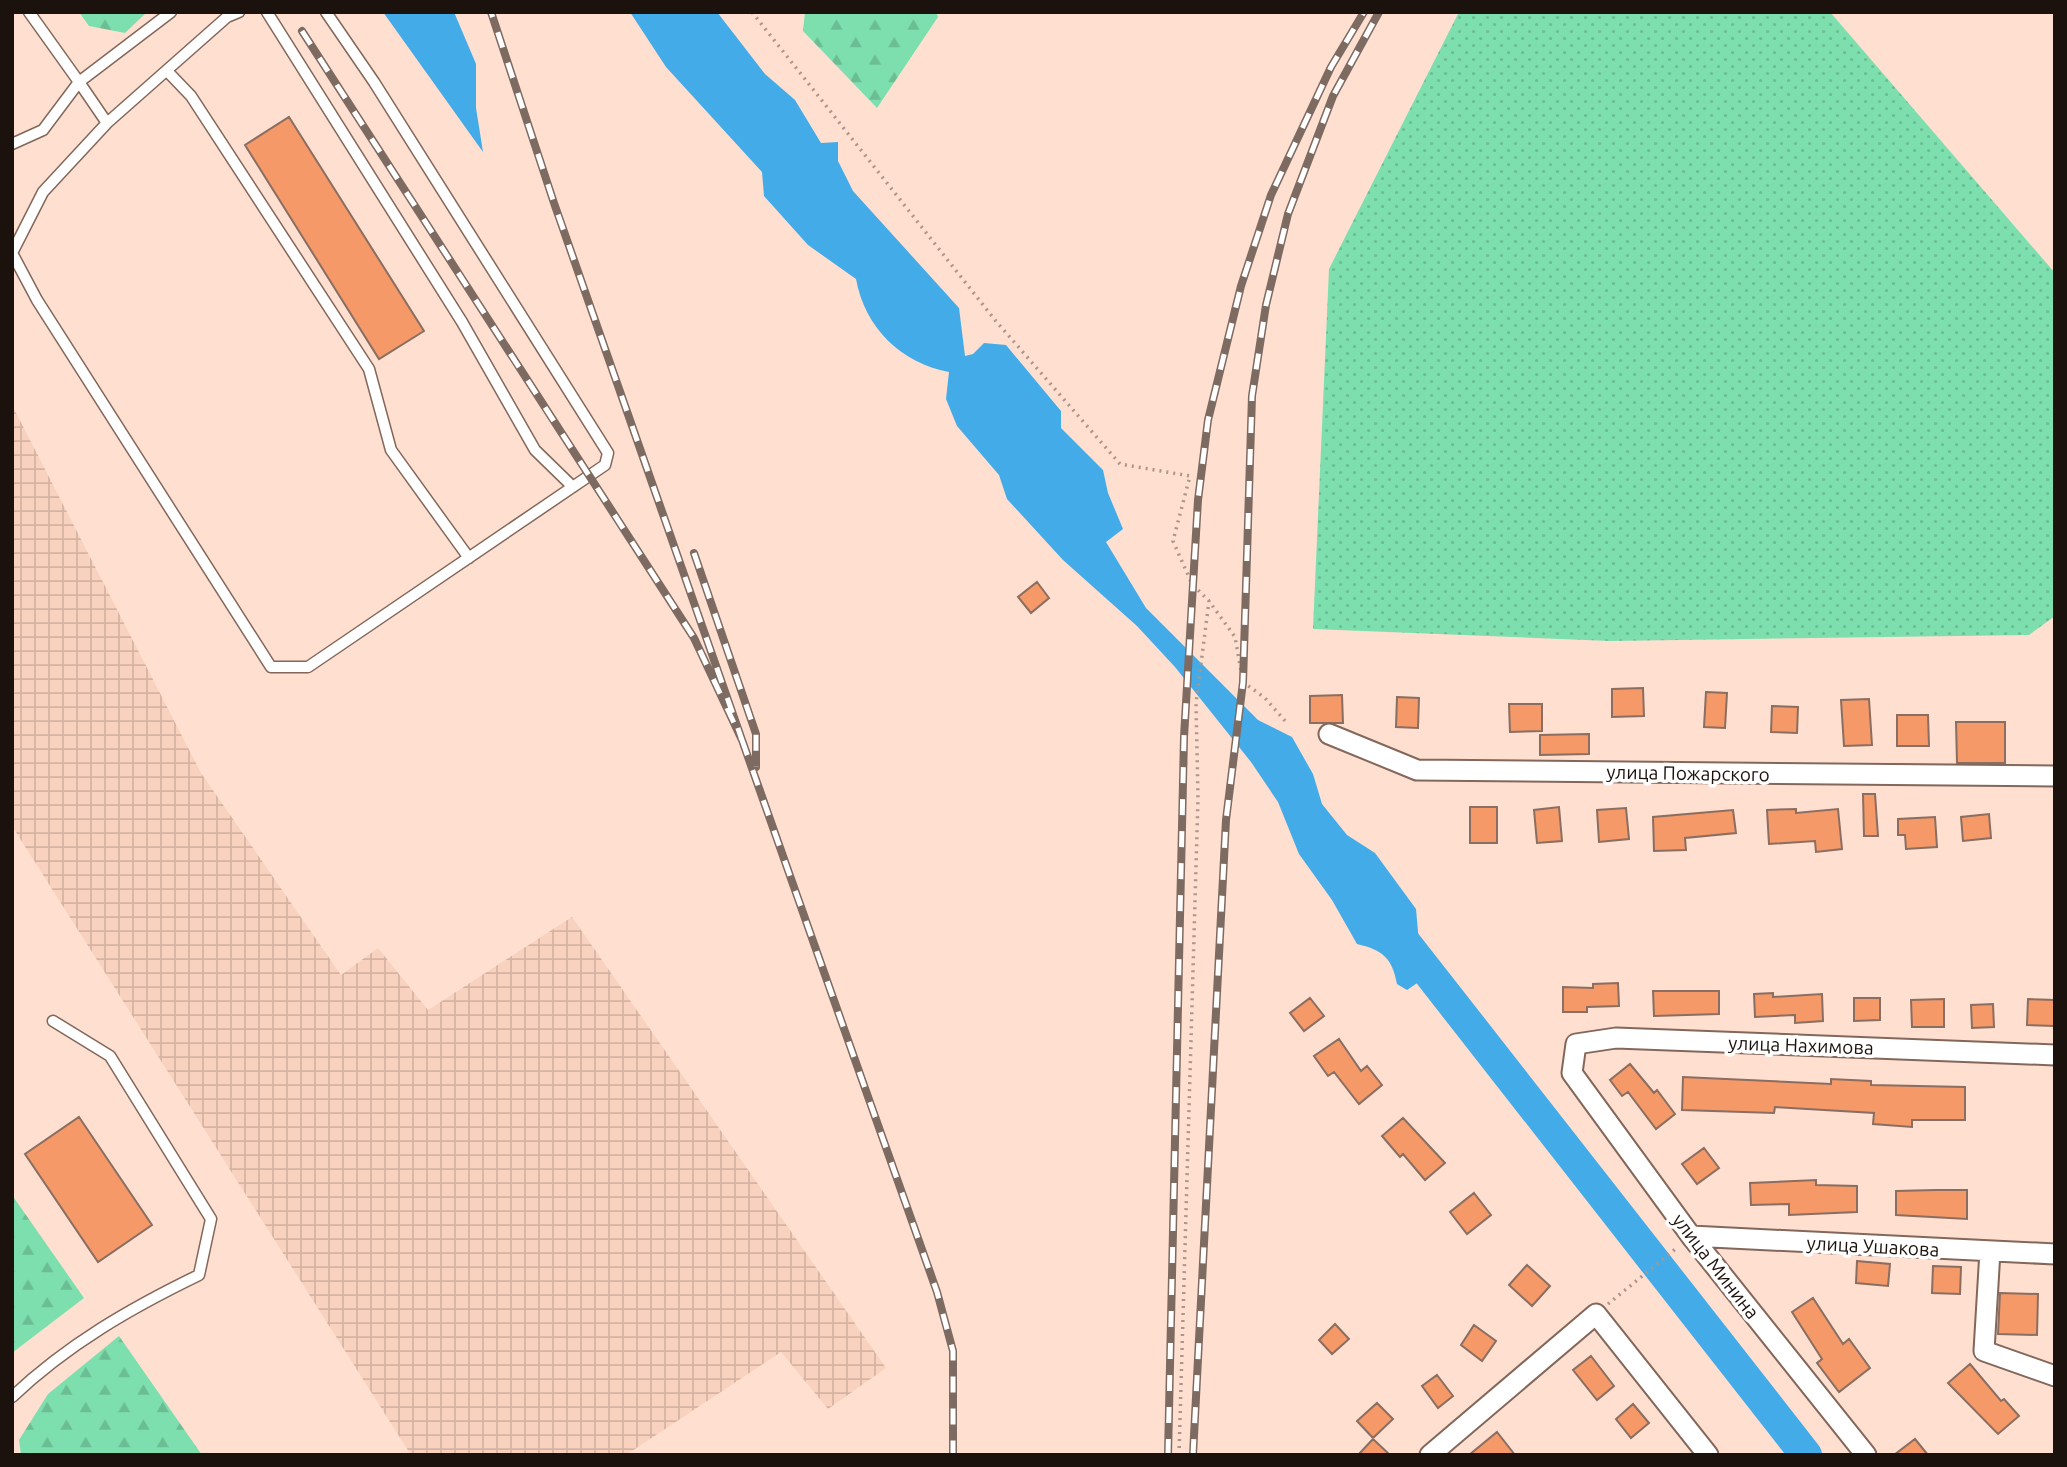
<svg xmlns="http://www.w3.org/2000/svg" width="2067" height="1467" font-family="Ubuntu,sans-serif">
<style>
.industrial{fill:url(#industrial-grid)}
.grass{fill:url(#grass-dots)}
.forest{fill:url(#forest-firs)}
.water{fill:#42abe8}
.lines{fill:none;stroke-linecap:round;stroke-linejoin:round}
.river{stroke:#42abe8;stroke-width:32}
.building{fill:#f69968;stroke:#896e61;stroke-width:2}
.service-casing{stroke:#82675a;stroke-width:13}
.minor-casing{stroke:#82675a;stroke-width:23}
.path{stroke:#ad958a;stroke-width:3.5;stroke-dasharray:2 5;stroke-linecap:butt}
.service{stroke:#fff;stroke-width:10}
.minor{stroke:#fff;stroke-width:19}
.rail-casing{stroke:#7d6a61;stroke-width:8}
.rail{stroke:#fff;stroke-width:5;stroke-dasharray:16;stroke-linecap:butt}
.labels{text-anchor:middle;stroke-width:7;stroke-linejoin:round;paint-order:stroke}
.street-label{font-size:19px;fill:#1c120d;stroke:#fff}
</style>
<defs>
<pattern id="industrial-grid" width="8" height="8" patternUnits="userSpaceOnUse" patternTransform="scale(1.75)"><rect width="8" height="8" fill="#f8d2bf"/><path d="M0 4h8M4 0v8" fill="none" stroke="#d4b3a3"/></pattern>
<pattern id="grass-dots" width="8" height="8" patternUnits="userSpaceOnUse" patternTransform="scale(1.75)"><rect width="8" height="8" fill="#7ddfae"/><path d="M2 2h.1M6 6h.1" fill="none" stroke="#6bbe94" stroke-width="1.8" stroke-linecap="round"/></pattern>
<pattern id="forest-firs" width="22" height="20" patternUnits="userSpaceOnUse" patternTransform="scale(1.75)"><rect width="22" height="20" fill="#7ddfae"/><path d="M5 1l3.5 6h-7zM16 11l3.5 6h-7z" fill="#6bbe94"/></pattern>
</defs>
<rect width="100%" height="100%" fill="#fedfd0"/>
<path class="industrial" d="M12,405L201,773L341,975L378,948L428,1010L572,917L886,1368L828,1409L781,1352L626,1455H411L12,826Z"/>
<path class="grass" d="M1459,12H1830L2055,273V616L2029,635L1610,641L1313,629L1329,269Z"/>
<path class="forest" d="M79,12H147L125,33L89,26Z
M805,12H936L938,17L877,108L803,31Z
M12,1195L84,1298L12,1353Z
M119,1336L202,1455H21L19,1440L48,1394Z"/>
<path class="water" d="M383,12H454L476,64V108L483,152Z
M630,12H717L765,74L795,100L821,143L838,142V161L853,191L959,308L965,356L973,354L984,343L1006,345L1061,411V428L1103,470L1108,493L1123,529L1106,542L1146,608L1258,720L1292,737L1313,774L1322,804L1347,835L1375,853L1416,909L1419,943L1442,966L1407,990L1397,984C1392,957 1382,950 1357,944L1332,900L1299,854L1278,802L1251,762L1175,667L1137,626L1063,560L1007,499L999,475L957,426L946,399L949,372C901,363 865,328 856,279L808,245L764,196L762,172L666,67Z"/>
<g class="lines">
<path class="river" d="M1403,940L1806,1455"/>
</g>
<path class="building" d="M289,117L424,331L379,359L245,145Z
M1037,582L1049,598L1031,613L1018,597Z
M1643,688L1644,716L1612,717V689Z
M1706,692L1727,693L1725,728L1704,727Z
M1342,695L1343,723H1310V696Z
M1397,697L1419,698L1418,728L1396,727Z
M1869,699L1872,745L1844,746L1841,700Z
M1509,704H1542V731L1510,732Z
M1772,706L1798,707L1797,733L1771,732Z
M1897,715H1928L1929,746H1897Z
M1956,722H2005V763H1957Z
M1589,734V754L1540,755V735Z
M1863,794H1875L1878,836H1864Z
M1470,807H1497V843H1470Z
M1559,807L1562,841L1537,843L1534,810Z
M1626,808L1629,839L1599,842L1597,810Z
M1796,809V813L1838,809L1842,849L1816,852L1815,841L1769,844L1767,810Z
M1733,810L1736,833L1685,838L1686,850L1654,851L1653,817Z
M1989,814L1991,838L1963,841L1961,817Z
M1935,817L1937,847L1906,849L1905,835H1898V819Z
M1618,983L1619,1006L1587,1007V1012H1563V987L1593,988V984Z
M1653,991H1719V1014L1654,1016Z
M1773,993V997L1822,994L1823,1021L1795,1023V1015L1755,1017L1754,994Z
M1310,998L1324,1016L1304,1031L1290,1013Z
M1854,998H1880V1020L1854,1021Z
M1944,999V1027H1912L1911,1000Z
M2028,999L2055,1000L2054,1026L2027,1025Z
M1993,1004L1994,1027L1972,1028L1971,1005Z
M1339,1039L1361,1071L1367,1066L1382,1085L1359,1104L1334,1072L1328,1076L1314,1056Z
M1630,1064L1654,1093L1657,1090L1675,1114L1656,1129L1628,1092L1622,1096L1610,1080Z
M1683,1077L1831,1084V1079L1871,1081V1085L1965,1087V1120H1912V1127L1873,1124L1874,1113L1775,1107L1774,1113L1682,1110Z
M79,1117L152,1225L98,1262L25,1154Z
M1403,1118L1445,1163L1425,1180L1403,1154L1400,1157L1382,1136Z
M1704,1148L1719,1168L1697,1184L1682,1164Z
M1816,1180V1185L1857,1186V1212L1789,1215V1204L1751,1205L1750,1183Z
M1936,1190H1967V1219L1896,1215V1191Z
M1474,1193L1491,1215L1467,1234L1450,1212Z
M1857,1261L1890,1264L1888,1286L1856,1283Z
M1527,1265L1550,1286L1532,1306L1509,1285Z
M1933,1266L1961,1267L1960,1294L1932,1293Z
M2000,1293L2038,1294L2037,1335L1998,1334Z
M1813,1298L1843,1344L1849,1339L1870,1368L1839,1392L1817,1363L1822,1359L1792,1312Z
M1335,1324L1349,1339L1332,1354L1319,1340Z
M1474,1325L1496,1341L1482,1361L1461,1345Z
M1591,1356L1614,1386L1597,1400L1573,1370Z
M1970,1364L2001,1401L2004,1399L2019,1416L1998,1434L1948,1383Z
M1437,1375L1453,1396L1438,1408L1422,1386Z
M1377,1403L1393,1419L1373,1438L1357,1421Z
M1633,1404L1649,1423L1631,1438L1616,1419Z
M1497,1432L1515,1455H1469Z
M1373,1439L1390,1455H1358Z
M1915,1439L1928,1455H1894Z"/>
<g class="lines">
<g class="service-casing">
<path id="service" d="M239,12L227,17L107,123L43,192L12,253L37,300L271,667H308L605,465L608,453L374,82L326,12
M267,12L462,322L535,450L573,487
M168,72L191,96L369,369L391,450L469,558
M107,123L79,82L171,12
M12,144L43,130L79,82L29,12
M12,1397C68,1344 131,1308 199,1275L211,1219L110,1056L53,1021"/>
</g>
<g class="minor-casing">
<path id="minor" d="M1329,734L1417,770L2055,776
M1691,1236L2055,1254
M1990,1251L1984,1351L2055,1376
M1430,1455L1596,1314L1708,1455
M1866,1455L1691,1236L1572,1073L1576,1044L1616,1038L2055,1055"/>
</g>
<path class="path" d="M752,12L995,320L1120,464L1190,476L1173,541L1192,584L1209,601L1235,637L1243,682L1265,698L1286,722
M1608,1304L1678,1247
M1179,1455L1198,798L1196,703L1209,601"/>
<use href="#service" class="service"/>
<use href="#minor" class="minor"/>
<g class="rail-casing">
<path id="rail" d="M302,31L694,638L742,740L554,203L491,12
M694,553L756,734V767
M742,740L937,1292L953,1351V1455
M1168,1455L1184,737L1198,500L1208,420L1241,286L1271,195L1331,67L1364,12
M1193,1455L1226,820L1243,682L1252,396L1266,305L1288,214L1333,96L1379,12"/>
</g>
<use href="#rail" class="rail"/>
</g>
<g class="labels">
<g class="street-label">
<text transform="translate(1688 773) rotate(1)" y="7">улица Пожарского</text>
<text transform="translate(1801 1045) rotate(2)" y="7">улица Нахимова</text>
<text transform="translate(1873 1246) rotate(3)" y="7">улица Ушакова</text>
<text transform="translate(1716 1266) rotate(52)" y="7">улица Минина</text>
</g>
</g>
<rect width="2067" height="1467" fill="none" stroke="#1c120d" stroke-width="28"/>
</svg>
